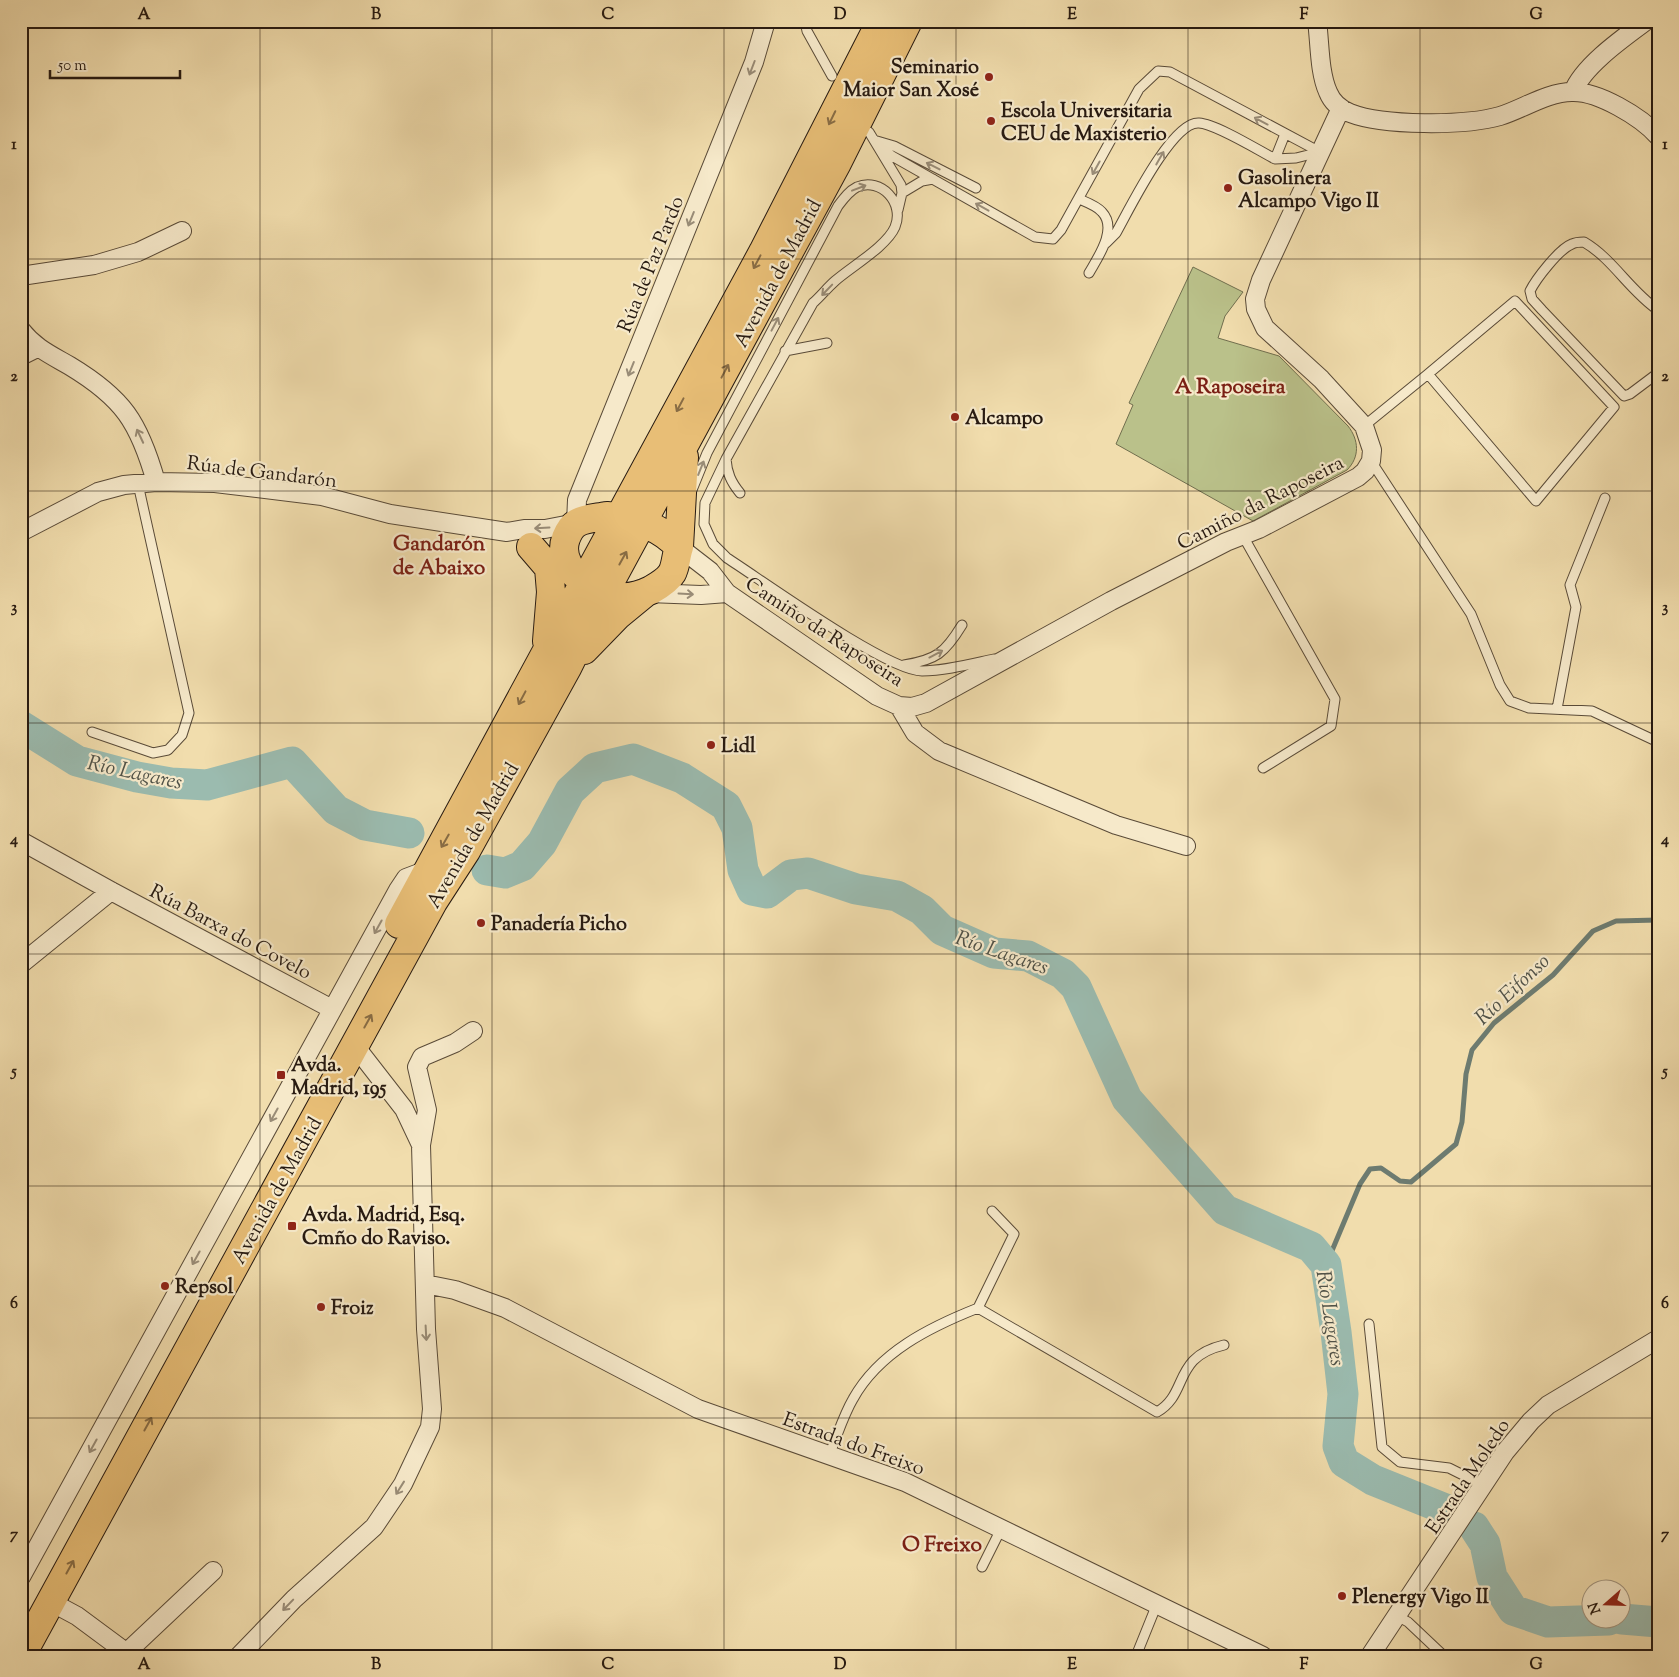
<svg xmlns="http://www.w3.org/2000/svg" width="1679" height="1677" font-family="'Sorts Mill Goudy',serif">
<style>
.green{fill:#bac18a;stroke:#706e4e}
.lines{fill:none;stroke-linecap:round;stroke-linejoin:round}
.stream{stroke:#6d7b70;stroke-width:5}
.river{stroke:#9bbbaf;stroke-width:31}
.service-casing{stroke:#5a4b38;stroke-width:11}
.minor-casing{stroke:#5a4b38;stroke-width:20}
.trunk-casing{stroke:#271a11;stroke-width:30}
.service{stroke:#f6e9ca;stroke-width:9}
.minor{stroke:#f6e9ca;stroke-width:18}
.trunk{stroke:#e8be76;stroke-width:28}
.oneway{stroke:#998c77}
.oneway2{stroke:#886c44}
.grid{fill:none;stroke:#271a11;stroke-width:1;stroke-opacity:0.55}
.poi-dot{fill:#8f2418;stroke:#f6e9ca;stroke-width:2}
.labels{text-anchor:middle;stroke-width:4.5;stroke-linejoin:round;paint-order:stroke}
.poi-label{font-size:20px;font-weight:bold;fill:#271a11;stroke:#f6e9ca;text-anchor:start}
.street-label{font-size:20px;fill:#271a11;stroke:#f6e9ca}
.neighbourhood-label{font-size:21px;font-weight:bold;fill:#7a1f14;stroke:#f6e9ca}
.water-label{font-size:21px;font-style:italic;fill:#505248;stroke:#f6e9ca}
.neatline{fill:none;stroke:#271a11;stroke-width:2}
.grid-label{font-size:16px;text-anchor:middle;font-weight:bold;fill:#271a11}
</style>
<rect width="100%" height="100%" fill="#f1ddad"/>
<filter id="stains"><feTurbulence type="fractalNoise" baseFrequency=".004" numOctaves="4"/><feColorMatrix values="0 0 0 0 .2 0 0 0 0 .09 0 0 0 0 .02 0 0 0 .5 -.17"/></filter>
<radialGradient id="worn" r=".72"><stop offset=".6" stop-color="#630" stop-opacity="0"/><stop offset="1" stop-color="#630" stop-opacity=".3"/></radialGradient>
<path class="green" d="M1193,267L1243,292L1225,316L1218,338L1279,356L1348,426C1359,440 1360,457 1347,470L1253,521L1116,444L1133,405L1129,403Z"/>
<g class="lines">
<path class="stream" d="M1658,819L1655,823L1658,837
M1326,1265L1360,1184L1370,1169L1381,1168L1400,1181L1411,1182L1456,1144L1462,1122L1466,1074L1472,1050L1494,1023L1553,975L1593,931L1616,921L1658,920"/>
<path class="river" d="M21,726L77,761L137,777L171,783L207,785L292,762L336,810L365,825L409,833
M487,870L505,873L522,866L542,843L570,791L595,768L633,759L682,778L726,806L737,828L743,870L752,890L767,893L791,875L808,873L856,889L897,896L922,910L942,930L994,953L1028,956L1063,974L1076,987L1127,1099L1225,1210L1311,1247L1326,1265L1336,1332L1343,1394L1338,1446L1344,1462L1373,1480L1450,1511
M1474,1527L1485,1544L1492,1577L1513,1610L1548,1622L1609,1620
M1622,1619L1658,1622"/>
<g class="service-casing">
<path id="service" d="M805,21L807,31L832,76
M869,132L901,185L902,193L898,210
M874,140L892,156L1035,237L1053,239L1061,230L1139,89L1158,71L1170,72L1320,152
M877,141L894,146L976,188
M1275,159L1296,158L1320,152
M902,193L922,181L933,179
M1079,199C1086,202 1097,206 1102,212C1118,229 1098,257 1089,273
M1106,243L1116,233C1129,210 1172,121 1199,123C1216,124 1258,150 1275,159L1285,134
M1658,310C1630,291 1613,259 1584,242C1581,242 1576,242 1572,244C1559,249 1536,279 1530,291L1532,299L1542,310L1624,396L1630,394L1658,373
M785,351L827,343
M1364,426L1428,374L1536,501L1614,407L1515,301L1428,374
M726,459C727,473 731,482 740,493
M1371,461L1471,614L1500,685L1510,701L1529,708L1592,711L1658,742
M692,490L707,453L838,206C844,198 849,191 857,187C881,177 905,203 895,227C887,246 851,267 835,281C827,288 821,296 813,303L726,459L705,503L704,524L713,544L727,558C763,581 887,671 922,671C945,671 971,664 994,659
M1243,536L1335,699L1331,726L1263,768
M904,665C936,660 945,653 962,625
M1557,709L1576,607L1570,585L1605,498
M92,732L153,753L168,750L182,735L189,713L138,484
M978,1308L1157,1412C1189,1394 1172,1357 1224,1345
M1369,1324L1382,1447L1400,1462L1449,1468L1483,1485
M829,1455C837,1437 843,1416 853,1399C879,1352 930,1327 978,1308L1014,1234L992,1211
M982,1567L1001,1529
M1397,1616L1408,1622L1444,1656
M1136,1656L1157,1604"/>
</g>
<g class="minor-casing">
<path id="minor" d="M1317,21C1320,43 1319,72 1328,92C1332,102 1340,109 1350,113C1383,126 1465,126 1500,116C1523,109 1547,92 1572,92C1598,91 1641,117 1658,136
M1573,92C1583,66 1623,38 1646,21
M21,276L94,265L138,252L182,231
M21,330C35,348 51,355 70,366C123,398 139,422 156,482
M21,356L37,348
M21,532L98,492L124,485L156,482L215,483L322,496L390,514L507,532L524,529H545L576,523L577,500L754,62L766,21
M679,547L710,571L727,593L877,696L899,706L912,707L926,703L1111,601L1226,542L1259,529L1358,477L1365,471L1371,461L1372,450L1364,426L1321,379L1265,328L1256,309L1255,299L1261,280L1341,108
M648,593L701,595L727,593
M899,706L915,733L939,751L1116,825L1186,846
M21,841L111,891L332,1009
M21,964L111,891
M421,1145L427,1110L417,1067L422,1057L455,1043L473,1031
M425,1284L455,1290L505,1308L698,1409L905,1482L1263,1656
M21,1577L398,890L406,878L427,870
M51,1602L77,1616L131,1656
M126,1653L213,1571
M239,1656L294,1599L374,1527L403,1484L430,1427L432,1409L426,1329L421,1145L404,1109L355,1046
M1370,1656L1505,1452L1531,1421L1548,1405L1658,1339"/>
</g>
<g class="trunk-casing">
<path id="trunk" d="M607,516C634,518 660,526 679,547C676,555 676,566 672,573C668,580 658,586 651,590C641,595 629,598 618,597C593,594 555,568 566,538C568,533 572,526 577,523C585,518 598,518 607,516Z
M531,547L549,568L551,592L547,641
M679,547L684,457
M584,650L617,616L645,593
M399,924L763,252L881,21
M21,1656L433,902L466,851L567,668L604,593L837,163L908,21"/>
</g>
<use href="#service" class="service"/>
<use href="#minor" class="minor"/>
<use href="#trunk" class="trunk"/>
</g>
<defs><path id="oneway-shaft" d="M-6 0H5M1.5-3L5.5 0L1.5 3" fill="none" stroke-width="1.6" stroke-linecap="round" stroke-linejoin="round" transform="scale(1.25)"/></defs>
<g class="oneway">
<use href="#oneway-shaft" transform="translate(752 68) rotate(111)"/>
<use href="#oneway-shaft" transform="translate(1261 121) rotate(-152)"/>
<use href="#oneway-shaft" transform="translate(1160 158) rotate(-60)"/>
<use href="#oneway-shaft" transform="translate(933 166) rotate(-153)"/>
<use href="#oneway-shaft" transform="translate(1096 168) rotate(119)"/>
<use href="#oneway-shaft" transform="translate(859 188) rotate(-21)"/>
<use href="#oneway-shaft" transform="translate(982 207) rotate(-151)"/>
<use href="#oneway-shaft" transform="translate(691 219) rotate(112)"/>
<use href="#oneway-shaft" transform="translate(827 290) rotate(134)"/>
<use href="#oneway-shaft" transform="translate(775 324) rotate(-62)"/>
<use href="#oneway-shaft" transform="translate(631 369) rotate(112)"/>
<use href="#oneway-shaft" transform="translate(140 436) rotate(-115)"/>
<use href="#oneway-shaft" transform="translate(701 468) rotate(-68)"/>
<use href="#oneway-shaft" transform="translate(542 528) rotate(177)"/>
<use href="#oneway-shaft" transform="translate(686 594) rotate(3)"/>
<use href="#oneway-shaft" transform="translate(936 654) rotate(-28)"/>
<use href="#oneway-shaft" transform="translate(378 927) rotate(119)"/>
<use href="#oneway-shaft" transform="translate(274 1115) rotate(119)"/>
<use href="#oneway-shaft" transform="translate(196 1258) rotate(119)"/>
<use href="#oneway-shaft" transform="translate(426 1333) rotate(87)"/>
<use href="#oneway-shaft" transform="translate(93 1446) rotate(119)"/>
<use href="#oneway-shaft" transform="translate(400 1488) rotate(122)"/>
<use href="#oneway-shaft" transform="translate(288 1605) rotate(134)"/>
</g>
<g class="oneway2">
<use href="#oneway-shaft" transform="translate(832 118) rotate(116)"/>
<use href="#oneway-shaft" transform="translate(757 262) rotate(118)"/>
<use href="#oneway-shaft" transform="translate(725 371) rotate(-62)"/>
<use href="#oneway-shaft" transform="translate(680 405) rotate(118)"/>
<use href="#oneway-shaft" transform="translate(623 558) rotate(-61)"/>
<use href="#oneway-shaft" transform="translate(522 698) rotate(118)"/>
<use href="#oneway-shaft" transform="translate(445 841) rotate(120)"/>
<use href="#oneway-shaft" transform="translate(368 1021) rotate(-61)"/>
<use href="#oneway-shaft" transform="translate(148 1424) rotate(-61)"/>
<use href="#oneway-shaft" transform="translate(70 1567) rotate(-61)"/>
</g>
<path class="grid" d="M260,21V1656M492,21V1656M724,21V1656M956,21V1656M1188,21V1656M1420,21V1656M21,259H1658M21,491H1658M21,723H1658M21,954H1658M21,1186H1658M21,1418H1658"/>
<g class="poi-dot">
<circle cx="989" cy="77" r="5"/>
<circle cx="991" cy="121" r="5"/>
<circle cx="1228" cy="188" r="5"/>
<circle cx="955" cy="417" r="5"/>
<circle cx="711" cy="745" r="5"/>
<circle cx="481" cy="923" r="5"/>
<rect x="276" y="1070" width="10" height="10" rx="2.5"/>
<rect x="287" y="1221" width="10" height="10" rx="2.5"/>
<circle cx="165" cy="1286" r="5"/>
<circle cx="321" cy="1307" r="5"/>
<circle cx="1342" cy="1596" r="5"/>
</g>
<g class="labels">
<g class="poi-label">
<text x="979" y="73" text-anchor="end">Seminario<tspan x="979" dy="23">Maior San Xosé</tspan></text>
<text x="1001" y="117">Escola Universitaria<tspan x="1001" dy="23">CEU de Maxisterio</tspan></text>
<text x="1238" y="184">Gasolinera<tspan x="1238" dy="23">Alcampo Vigo II</tspan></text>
<text x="965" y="424">Alcampo</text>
<text x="721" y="752">Lidl</text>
<text x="491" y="930">Panadería Picho</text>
<text x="291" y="1071">Avda.<tspan x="291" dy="23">Madrid, 195</tspan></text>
<text x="302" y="1221">Avda. Madrid, Esq.<tspan x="302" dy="23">Cmño do Raviso.</tspan></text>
<text x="175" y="1293">Repsol</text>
<text x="331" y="1314">Froiz</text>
<text x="1352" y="1603">Plenergy Vigo II</text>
</g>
<g class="street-label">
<text transform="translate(650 264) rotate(-68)" y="7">Rúa de Paz Pardo</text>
<text transform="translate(777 273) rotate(-62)" y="7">Avenida de Madrid</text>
<text transform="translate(262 471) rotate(7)" y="7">Rúa de Gandarón</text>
<text transform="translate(1260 502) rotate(-27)" y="7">Camiño da Raposeira</text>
<text transform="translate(825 631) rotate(33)" y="7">Camiño da Raposeira</text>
<text transform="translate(472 835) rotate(-60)" y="7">Avenida de Madrid</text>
<text transform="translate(231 931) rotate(28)" y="7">Rúa Barxa do Covelo</text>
<text transform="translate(276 1190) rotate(-61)" y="7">Avenida de Madrid</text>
<text transform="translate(854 1443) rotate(20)" y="7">Estrada do Freixo</text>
<text transform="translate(1467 1476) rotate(-56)" y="7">Estrada Moledo</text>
</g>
<g class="neighbourhood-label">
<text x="1230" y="393">A Raposeira</text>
<text x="439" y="550">Gandarón<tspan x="439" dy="24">de Abaixo</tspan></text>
<text x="942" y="1551">O Freixo</text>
</g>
<g class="water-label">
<text transform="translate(135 772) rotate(12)" y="7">Río Lagares</text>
<text transform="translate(1002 952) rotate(19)" y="7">Río Lagares</text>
<text transform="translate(1512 989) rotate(-43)" y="7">Río Eifonso</text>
<text transform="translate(1331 1318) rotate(81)" y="7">Río Lagares</text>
</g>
</g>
<rect width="1679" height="1677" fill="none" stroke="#f1ddad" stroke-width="55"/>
<g transform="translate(1606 1604) rotate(250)"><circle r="24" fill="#f6e9ca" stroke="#a39680"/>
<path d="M0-4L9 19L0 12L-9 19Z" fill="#8f2418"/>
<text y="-8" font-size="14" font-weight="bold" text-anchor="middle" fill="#271a11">N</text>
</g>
<path d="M50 70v8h130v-8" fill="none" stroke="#271a11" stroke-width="2.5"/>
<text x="58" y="70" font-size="15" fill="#271a11" stroke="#f6e9ca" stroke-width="4" paint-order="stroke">50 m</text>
<rect x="28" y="28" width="1624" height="1622" class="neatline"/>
<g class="grid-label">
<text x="144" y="19">A</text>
<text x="376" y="19">B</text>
<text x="608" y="19">C</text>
<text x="840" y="19">D</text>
<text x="1072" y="19">E</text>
<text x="1304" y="19">F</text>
<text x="1536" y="19">G</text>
<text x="14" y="149">1</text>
<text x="1665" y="149">1</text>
<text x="14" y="381">2</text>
<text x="1665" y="381">2</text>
<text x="14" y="612">3</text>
<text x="1665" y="612">3</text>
<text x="14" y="844">4</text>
<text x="1665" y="844">4</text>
<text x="14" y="1076">5</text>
<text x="1665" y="1076">5</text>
<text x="14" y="1308">6</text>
<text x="1665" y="1308">6</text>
<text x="14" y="1539">7</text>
<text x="1665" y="1539">7</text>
<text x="144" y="1669">A</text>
<text x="376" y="1669">B</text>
<text x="608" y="1669">C</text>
<text x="840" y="1669">D</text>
<text x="1072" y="1669">E</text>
<text x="1304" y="1669">F</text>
<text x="1536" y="1669">G</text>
</g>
<rect width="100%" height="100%" filter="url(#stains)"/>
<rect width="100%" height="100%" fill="url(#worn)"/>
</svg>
